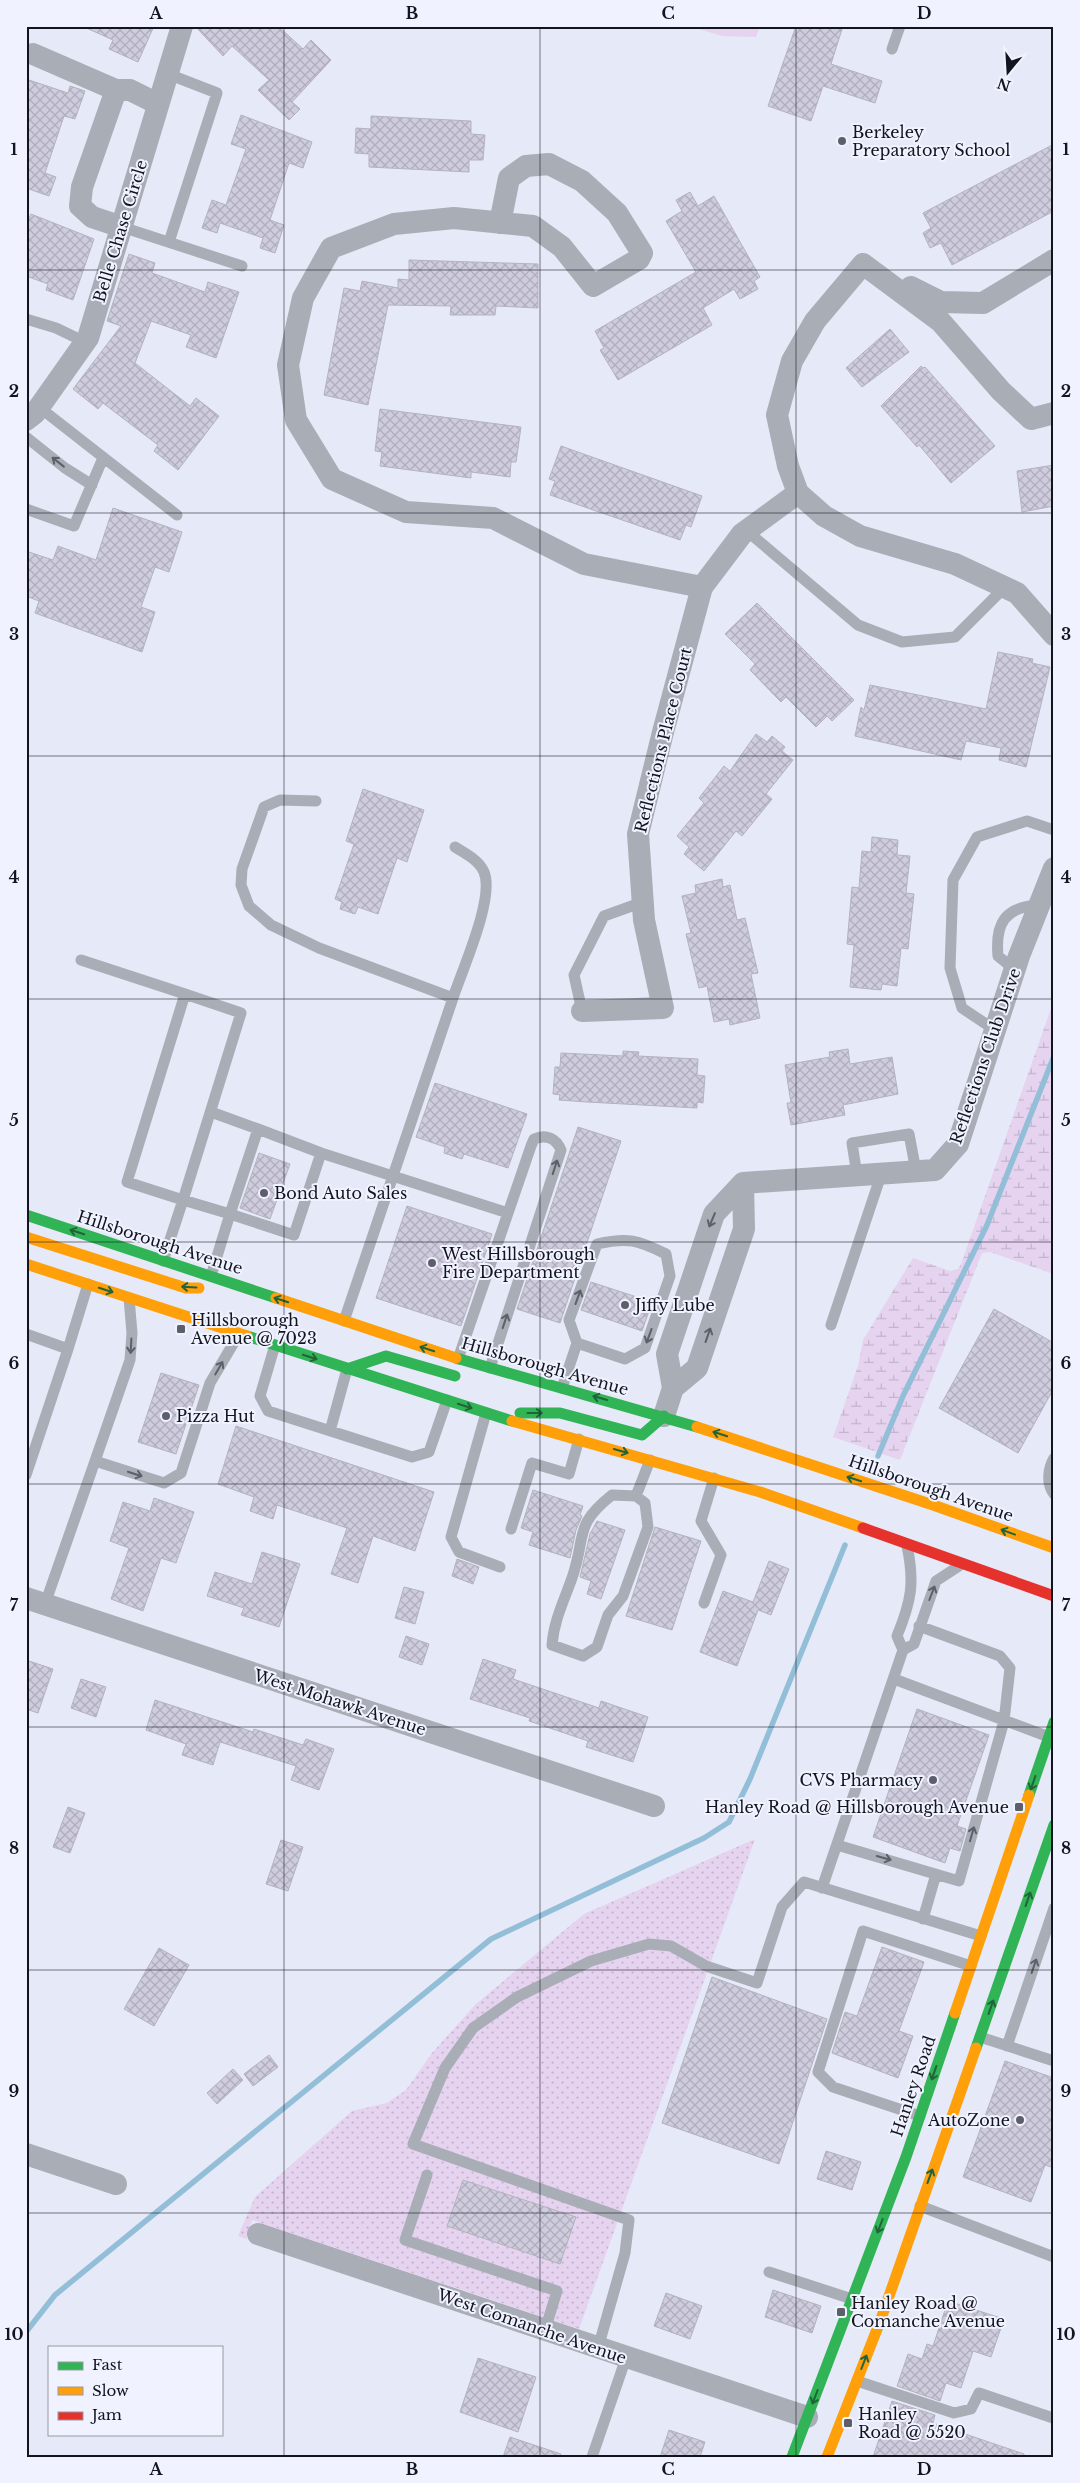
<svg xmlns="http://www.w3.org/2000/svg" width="1080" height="2483" font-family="'Libre Baskerville',serif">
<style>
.grass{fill:#e5d3f0}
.wetland{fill:url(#wetland-marsh)}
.park{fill:url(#park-dots)}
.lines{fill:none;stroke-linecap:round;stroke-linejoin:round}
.stream{stroke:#92bed7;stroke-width:5.5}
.building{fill:url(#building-cross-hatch);stroke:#b3b3be}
.lane{stroke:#a8adb6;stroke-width:11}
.street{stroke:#a8adb6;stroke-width:22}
.fast{stroke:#30b455;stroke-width:11}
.slow{stroke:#ff9f0a;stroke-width:11}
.jam{stroke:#e5322d;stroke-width:11}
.oneway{stroke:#5d606a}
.oneway2{stroke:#21643a}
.grid{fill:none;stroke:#12141e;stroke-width:1;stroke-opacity:0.55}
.poi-dot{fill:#5c5f6a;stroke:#f0f3ff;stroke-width:2}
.labels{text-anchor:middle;stroke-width:4;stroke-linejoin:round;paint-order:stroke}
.poi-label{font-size:16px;fill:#12141e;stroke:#f0f3ff;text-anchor:start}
.street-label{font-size:16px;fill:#12141e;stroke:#f0f3ff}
.neatline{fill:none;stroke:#12141e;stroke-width:2}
.grid-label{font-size:16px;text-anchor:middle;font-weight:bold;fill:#12141e}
</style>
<defs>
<pattern id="wetland-marsh" width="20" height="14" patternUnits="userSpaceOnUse" patternTransform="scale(1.25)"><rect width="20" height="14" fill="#e5d3f0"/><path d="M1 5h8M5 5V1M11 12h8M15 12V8" fill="none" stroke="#c3b4cd"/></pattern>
<pattern id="park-dots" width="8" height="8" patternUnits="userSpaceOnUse" patternTransform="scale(1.25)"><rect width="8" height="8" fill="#e5d3f0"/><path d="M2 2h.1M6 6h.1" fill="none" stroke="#c3b4cd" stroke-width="1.8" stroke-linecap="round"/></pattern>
<pattern id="building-cross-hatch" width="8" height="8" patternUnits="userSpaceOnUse" patternTransform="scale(1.25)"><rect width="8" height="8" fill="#ceccdd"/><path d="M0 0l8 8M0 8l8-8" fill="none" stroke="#b0aebd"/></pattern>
</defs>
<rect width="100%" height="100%" fill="#e6e9f7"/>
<path class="grass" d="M689,26H760L756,37L722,36Z"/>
<path class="wetland" d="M1054,1000V1274L990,1252L982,1253L900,1460L833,1437L858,1366L863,1340L913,1258L950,1271L958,1269L961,1264Z"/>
<path class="park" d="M755,1839L579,2329L252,2220L246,2239L238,2236L255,2197L352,2111L387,2103L406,2090L432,2053L476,2004L584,1914Z"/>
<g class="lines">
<path class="stream" d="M878,1456L903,1396L987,1225L1054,1056
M26,2332L55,2295L491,1939L704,1838L729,1822L750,1779L845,1545"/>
</g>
<path class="building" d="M82,26H154L138,62L109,49L113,40Z
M195,26H278L303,49L311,40L331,60L292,102L300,109L289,120L258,90L269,80L232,46L223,56Z
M796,26H843L831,64L882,81L875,103L823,86L811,121L768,106Z
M26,79L68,93L70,86L85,91L75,119L64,116L45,173L56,177L49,196L26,188Z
M241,115L312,142L303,168L289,163L270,220L284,225L275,253L260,248L263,238L220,223L217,233L202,228L212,200L226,205L246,149L231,144Z
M371,116L471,121V134L485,135L483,160H469V172L369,167V154L355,153L356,128L371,129Z
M1054,144V211L952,265L941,243L930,248L923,233L931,228L923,213Z
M690,192L698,206L714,196L760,277L754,281L758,289L740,299L734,289L703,308L712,325L618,380L600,350L604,348L595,331L696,272L666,221L682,211L676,200Z
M31,214L94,239L73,300L46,290L48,284L26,276V226Z
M129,254L155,263L152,273L205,292L208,282L239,292L216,358L186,347L191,335L151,321L135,363L190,406L196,398L219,416L178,470L154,451L158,445L103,403L98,409L73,389L121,326L107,321Z
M409,260L538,264V308L496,306L495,315H450L451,306L388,305L368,405L324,395L344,288L360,291L362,281L398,288V279L409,280Z
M890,329L909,352L862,387L846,368Z
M921,366L923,368L925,367L995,446L951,483L919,445L917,447L881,406Z
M380,409L521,427L516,462H511L510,477L471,472V478L380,466L382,452L375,451Z
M561,446L702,496L691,527L686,525L680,540L550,495L555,481L549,479Z
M1054,465V506L1022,512L1017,471Z
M113,508L182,532L169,572L155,567L141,607L155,612L142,652L35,613L39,601L26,596V551L53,560L58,546L96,560Z
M757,603L854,700L832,721L827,716L816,727L786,697L781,702L750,670L755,664L725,634Z
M998,652L1033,659L1032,663L1050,667L1026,767L999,760L1001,748L966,741L961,760L855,736L861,707L864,710L870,685L986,709Z
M756,734L767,742L772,736L785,747L782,751L793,760L766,794L772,799L742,836L736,831L704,871L684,854L689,847L677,836L704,803L699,798L724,766L730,771Z
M363,789L424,810L407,862L397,858L378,914L358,907L355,914L340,909L342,902L335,899L354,844L346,841Z
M872,837L898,840L897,855L910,856L906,893L914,894L908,949L901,948L897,986L882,984L881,990L850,987L854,945L847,944L852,887L859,888L862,851L871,852Z
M722,879L723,887L730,885L737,920L745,918L758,973L751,974L760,1018L730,1025L729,1019L714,1022L707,986L699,988L686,934L691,933L682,896L696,893L695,885Z
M848,1049L850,1064L892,1057L898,1094L843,1105L845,1115L791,1125L787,1103H791L785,1065L830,1057L829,1052Z
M623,1051L639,1052L638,1056L698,1059L697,1075L705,1076L703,1103L697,1102V1108L587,1102L559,1100L560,1095L553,1094L555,1067H560L561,1053L623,1056Z
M435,1083L527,1114L508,1168L464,1154L462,1159L444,1153L445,1147L416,1137Z
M578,1127L621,1141L560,1323L517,1309Z
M259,1153L290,1164L270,1219L240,1208Z
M407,1206L492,1234L461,1326L376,1298Z
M591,1282L652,1302L642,1331L581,1310Z
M994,1309L1054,1343V1388L1018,1453L939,1408Z
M161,1373L199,1385L176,1454L138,1442Z
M236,1426L434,1492L415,1551L373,1536L358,1583L331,1574L347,1528L277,1505L273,1519L250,1511L254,1497L218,1484Z
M533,1490L583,1506L580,1515L582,1516L576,1530L570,1558L529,1545L533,1532L521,1528Z
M154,1498L194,1512L176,1563L161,1558L143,1611L111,1599L129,1548L110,1541L123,1502L150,1511Z
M597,1521L625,1530L601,1599L587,1594L591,1581L580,1577L590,1534Z
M655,1527L701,1541L672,1630L626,1616Z
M262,1552L300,1564L279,1627L241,1615L244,1608L207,1596L215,1572L252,1584Z
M457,1559L479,1567L473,1584L452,1576Z
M769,1561L789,1569L771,1615L758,1610L737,1666L700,1652L723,1591L753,1602Z
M404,1587L424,1592L415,1624L395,1618Z
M406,1636L429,1644L422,1665L399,1657Z
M483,1659L516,1670L513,1679L599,1708L601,1701L648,1717L633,1762L586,1747L588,1741L529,1721L530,1718L470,1699Z
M26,1660L53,1669L38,1713L26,1709Z
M81,1679L106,1687L96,1717L71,1708Z
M155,1700L253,1732L254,1729L303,1745L306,1739L334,1749L319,1790L291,1780L296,1766L220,1742L213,1765L182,1755L186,1744L146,1730Z
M917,1709L989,1735L957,1826L966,1829L960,1851L950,1848L945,1863L873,1837Z
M68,1807L85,1813L70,1853L53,1847Z
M281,1840L303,1847L288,1891L266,1884Z
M882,1947L924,1962L899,2031L913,2036L898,2078L832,2053L845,2012L857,2016Z
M159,1948L189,1965L154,2026L124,2009Z
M712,1977L827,2019L779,2164L662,2123Z
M269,2055L278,2067L253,2086L244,2074Z
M1005,2061L1054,2078V2168L1045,2165L1031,2202L963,2177Z
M233,2069L243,2080L217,2104L207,2093Z
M826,2151L861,2162L852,2190L817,2179Z
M463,2180L576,2217L560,2264L447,2226Z
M773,2290L821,2306L812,2333L765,2317Z
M666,2293L702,2306L690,2339L654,2326Z
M948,2301L1004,2319L991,2357L973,2351L961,2388L946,2383L940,2401L897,2386L908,2354L922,2359L927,2344L933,2346Z
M478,2358L536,2377L518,2432L460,2412Z
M892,2401L935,2415L933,2423L1024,2454V2457H873Z
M669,2430L705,2442L700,2457H660Z
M510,2437L561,2454L560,2457H503Z"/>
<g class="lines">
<path class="lane" d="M892,49L900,26
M168,74L217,93L169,242
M122,227L242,266
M26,319L56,328L85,342
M39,407L177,515
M26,437L65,468L92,485
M26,509L74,526L103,458
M747,531L858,625L902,642L955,637L1005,587
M316,801L280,800L264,807L242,869L241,885L249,906L271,925L319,948L453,998C462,970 495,898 484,872C479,860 466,854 455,847
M81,960L185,994
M1015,970L998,956C995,923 1005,907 1039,905
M582,1011L574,975L604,916L643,902
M995,1030L962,1008L950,968L953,880L977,837L1027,821L1054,830
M211,1112L258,1129
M857,1175L852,1143L909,1134L916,1171
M163,1261L183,1200L127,1182L185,994L241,1013L183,1200L230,1214L258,1129L321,1153
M211,1276L230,1214L294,1235L321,1153L508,1213
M129,1298L132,1333L130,1360L95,1461L164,1483L181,1473L210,1383L239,1334
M344,1321L453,998
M831,1325L881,1175
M26,1334L68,1349L26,1475
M275,1345L260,1396L268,1411L412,1457L429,1452L447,1400
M68,1349L88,1284
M458,1359L531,1146L534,1139C546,1134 556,1138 561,1150L490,1368
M562,1388L577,1343L569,1320L597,1244C628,1237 638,1240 666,1254L670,1276L645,1348L625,1359L577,1343
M486,1413L451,1537L459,1552L500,1567
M330,1431L347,1369
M1054,1458C1048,1468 1046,1484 1054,1494
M612,1495L636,1496L645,1503L648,1527L623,1596L608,1615L597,1647L583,1656L552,1645C554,1619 565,1599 573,1575C586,1535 574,1525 612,1495Z
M636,1496L650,1460
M511,1529L532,1463L569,1474L579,1439
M704,1603L721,1555L701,1521L714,1478
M45,1604L95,1461
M903,1650L897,1636C911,1602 915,1583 907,1546
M894,1679L1049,1737
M837,1845L959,1881L1004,1721L1010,1668L1000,1656L919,1626
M822,1888L903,1650L914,1644L936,1581L959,1566
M923,1919L936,1874
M980,2037L1054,2061
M1007,2046L1054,1908
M920,2116L833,2087L818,2072L863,1931L971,1966
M427,2175L405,2240L557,2291L545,2330
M920,2206L1054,2257
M769,2272L852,2299
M598,2348L625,2253L629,2220L413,2144L445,2068L473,2028L517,1997L591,1961L649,1944L671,1946L706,1966L757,1983L782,1907L804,1882L981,1936
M857,2381L954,2413L971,2409L979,2393L1053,2418
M592,2457L626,2358"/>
<path class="street" d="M33,54L116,90
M500,223L509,178L526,166L549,164L582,181L617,213L642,253L639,259L593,286L562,247L533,226L454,218L394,224L331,248L303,298L288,365L296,420L332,479L406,512L493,518L584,564L702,587
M122,227L92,217L80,206L82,187L116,90H130L158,104
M863,264L815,321L792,361L777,415L788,466L798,493L824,516L860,536L955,564L1017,593L1054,635
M863,264L941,322L1001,391L1031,419L1054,413
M911,287L941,302L983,303L1054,260
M26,420L35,413L88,338L182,26
M582,1011L663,1008L644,920L638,834L663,732L702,587L742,534L798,493
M673,1388L697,1368L744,1229L743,1183
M664,1416L673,1388L667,1354L714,1214L743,1183L935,1170L958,1144L1019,956L1054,868
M26,1598L654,1806
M26,2154L116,2184
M258,2234L807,2417"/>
<path class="fast" d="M26,1215L276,1298
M247,1336L512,1421
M456,1358L697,1427
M347,1369L386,1356L455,1376
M520,1413H560L642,1435L664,1416
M1029,1795L1054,1722
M976,2048L1054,1825
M792,2457L906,2157L955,2013"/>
<path class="slow" d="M26,1237L186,1288H199
M26,1264L247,1336
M276,1298L456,1358
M512,1421L760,1492L863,1528
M697,1427L933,1505L1054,1548
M955,2013L1029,1795
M827,2457L881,2319L976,2048"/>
<path class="jam" d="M863,1528L1054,1596"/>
</g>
<defs><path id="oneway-shaft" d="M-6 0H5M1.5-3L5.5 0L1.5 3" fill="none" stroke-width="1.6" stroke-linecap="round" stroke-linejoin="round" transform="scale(1.25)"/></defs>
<g class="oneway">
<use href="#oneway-shaft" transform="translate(58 462) rotate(-142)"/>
<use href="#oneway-shaft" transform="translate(555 1167) rotate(-72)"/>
<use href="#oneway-shaft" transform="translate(712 1220) rotate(113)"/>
<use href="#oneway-shaft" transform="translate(578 1297) rotate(-70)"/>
<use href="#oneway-shaft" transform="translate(505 1321) rotate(-72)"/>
<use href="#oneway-shaft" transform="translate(708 1335) rotate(-71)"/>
<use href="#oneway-shaft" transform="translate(649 1336) rotate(110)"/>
<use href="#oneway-shaft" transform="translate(131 1346) rotate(93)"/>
<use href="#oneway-shaft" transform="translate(219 1368) rotate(-60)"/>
<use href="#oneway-shaft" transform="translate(135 1474) rotate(18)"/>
<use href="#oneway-shaft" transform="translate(932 1593) rotate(-69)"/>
<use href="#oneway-shaft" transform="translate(972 1834) rotate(-74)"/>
<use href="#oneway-shaft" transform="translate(884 1858) rotate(16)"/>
<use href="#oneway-shaft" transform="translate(1034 1966) rotate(-71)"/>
</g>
<g class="oneway2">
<use href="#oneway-shaft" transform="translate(77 1232) rotate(-162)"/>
<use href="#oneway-shaft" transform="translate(189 1287) rotate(-177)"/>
<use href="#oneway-shaft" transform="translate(106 1290) rotate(18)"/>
<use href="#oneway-shaft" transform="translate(281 1300) rotate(-162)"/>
<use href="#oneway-shaft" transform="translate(427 1349) rotate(-162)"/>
<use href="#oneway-shaft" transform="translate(310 1357) rotate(18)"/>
<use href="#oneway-shaft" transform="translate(600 1398) rotate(-164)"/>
<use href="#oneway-shaft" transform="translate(465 1406) rotate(18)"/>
<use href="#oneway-shaft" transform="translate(535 1413)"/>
<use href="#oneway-shaft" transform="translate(720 1434) rotate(-162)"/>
<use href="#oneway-shaft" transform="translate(621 1451) rotate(16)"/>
<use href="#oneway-shaft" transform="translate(854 1479) rotate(-162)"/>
<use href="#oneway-shaft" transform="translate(1008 1532) rotate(-160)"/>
<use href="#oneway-shaft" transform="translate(1033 1783) rotate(109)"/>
<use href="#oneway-shaft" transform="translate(1028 1899) rotate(-71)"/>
<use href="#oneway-shaft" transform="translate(991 2007) rotate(-71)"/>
<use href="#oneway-shaft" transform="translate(934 2073) rotate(109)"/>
<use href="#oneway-shaft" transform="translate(930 2176) rotate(-70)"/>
<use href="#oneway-shaft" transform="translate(880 2226) rotate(111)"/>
<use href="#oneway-shaft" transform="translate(864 2362) rotate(-69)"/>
<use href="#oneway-shaft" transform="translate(815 2397) rotate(111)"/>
</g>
<path class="grid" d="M284,26V2457M540,26V2457M796,26V2457M26,270H1054M26,513H1054M26,756H1054M26,999H1054M26,1242H1054M26,1484H1054M26,1727H1054M26,1970H1054M26,2213H1054"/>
<g class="poi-dot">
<circle cx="842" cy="141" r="5"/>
<circle cx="264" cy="1193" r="5"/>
<circle cx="432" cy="1263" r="5"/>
<circle cx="625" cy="1305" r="5"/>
<rect x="176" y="1324" width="10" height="10" rx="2.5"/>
<circle cx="166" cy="1416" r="5"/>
<circle cx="933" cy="1780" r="5"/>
<rect x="1014" y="1802" width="10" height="10" rx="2.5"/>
<circle cx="1020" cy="2120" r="5"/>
<rect x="836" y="2307" width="10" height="10" rx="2.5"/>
<rect x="843" y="2418" width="10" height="10" rx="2.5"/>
</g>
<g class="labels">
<g class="poi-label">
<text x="852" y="138">Berkeley<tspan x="852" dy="18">Preparatory School</tspan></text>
<text x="274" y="1199">Bond Auto Sales</text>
<text x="442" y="1260">West Hillsborough<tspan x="442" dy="18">Fire Department</tspan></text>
<text x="635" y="1311">Jiffy Lube</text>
<text x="191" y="1326">Hillsborough<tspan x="191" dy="18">Avenue @ 7023</tspan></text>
<text x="176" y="1422">Pizza Hut</text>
<text x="923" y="1786" text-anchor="end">CVS Pharmacy</text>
<text x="1009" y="1813" text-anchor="end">Hanley Road @ Hillsborough Avenue</text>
<text x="1010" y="2126" text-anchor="end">AutoZone</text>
<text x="851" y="2309">Hanley Road @<tspan x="851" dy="18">Comanche Avenue</tspan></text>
<text x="858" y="2420">Hanley<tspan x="858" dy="18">Road @ 5520</tspan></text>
</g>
<g class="street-label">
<text transform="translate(120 231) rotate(-73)" y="6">Belle Chase Circle</text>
<text transform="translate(663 740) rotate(-76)" y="6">Reflections Place Court</text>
<text transform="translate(985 1056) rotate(-71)" y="6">Reflections Club Drive</text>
<text transform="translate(160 1242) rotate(18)" y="6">Hillsborough Avenue</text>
<text transform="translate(545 1366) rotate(16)" y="6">Hillsborough Avenue</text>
<text transform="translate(931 1488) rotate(19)" y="6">Hillsborough Avenue</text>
<text transform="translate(340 1702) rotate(18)" y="6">West Mohawk Avenue</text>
<text transform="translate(913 2086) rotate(-71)" y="6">Hanley Road</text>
<text transform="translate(532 2326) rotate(19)" y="6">West Comanche Avenue</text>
</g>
</g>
<rect width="1080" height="2483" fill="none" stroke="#f0f3ff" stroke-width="55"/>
<rect x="48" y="2346" width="175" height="90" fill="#f0f3ff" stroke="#979aa5"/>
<rect x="58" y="2362" width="25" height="8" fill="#30b455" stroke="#979aa5"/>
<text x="92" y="2370" font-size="15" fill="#12141e">Fast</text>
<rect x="58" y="2387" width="25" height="8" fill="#ff9f0a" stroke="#979aa5"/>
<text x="92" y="2396" font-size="15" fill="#12141e">Slow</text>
<rect x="58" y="2412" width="25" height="8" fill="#e5322d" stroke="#979aa5"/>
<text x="92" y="2420" font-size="15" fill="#12141e">Jam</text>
<g transform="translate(1008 72) rotate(198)" stroke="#f0f3ff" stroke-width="4" paint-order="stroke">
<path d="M0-4L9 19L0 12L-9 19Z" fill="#12141e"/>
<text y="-8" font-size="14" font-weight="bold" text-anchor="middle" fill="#12141e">N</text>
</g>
<rect x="28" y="28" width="1024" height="2428" class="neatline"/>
<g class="grid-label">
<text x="156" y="19">A</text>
<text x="412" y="19">B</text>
<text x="668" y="19">C</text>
<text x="924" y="19">D</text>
<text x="14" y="155">1</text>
<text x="1066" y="155">1</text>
<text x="14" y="397">2</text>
<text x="1066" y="397">2</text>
<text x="14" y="640">3</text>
<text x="1066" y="640">3</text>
<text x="14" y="883">4</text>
<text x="1066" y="883">4</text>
<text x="14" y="1126">5</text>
<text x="1066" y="1126">5</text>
<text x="14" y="1369">6</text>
<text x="1066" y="1369">6</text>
<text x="14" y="1611">7</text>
<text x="1066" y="1611">7</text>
<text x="14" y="1854">8</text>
<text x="1066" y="1854">8</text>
<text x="14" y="2097">9</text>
<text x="1066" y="2097">9</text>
<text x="14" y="2340">10</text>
<text x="1066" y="2340">10</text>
<text x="156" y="2475">A</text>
<text x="412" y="2475">B</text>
<text x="668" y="2475">C</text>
<text x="924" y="2475">D</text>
</g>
</svg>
